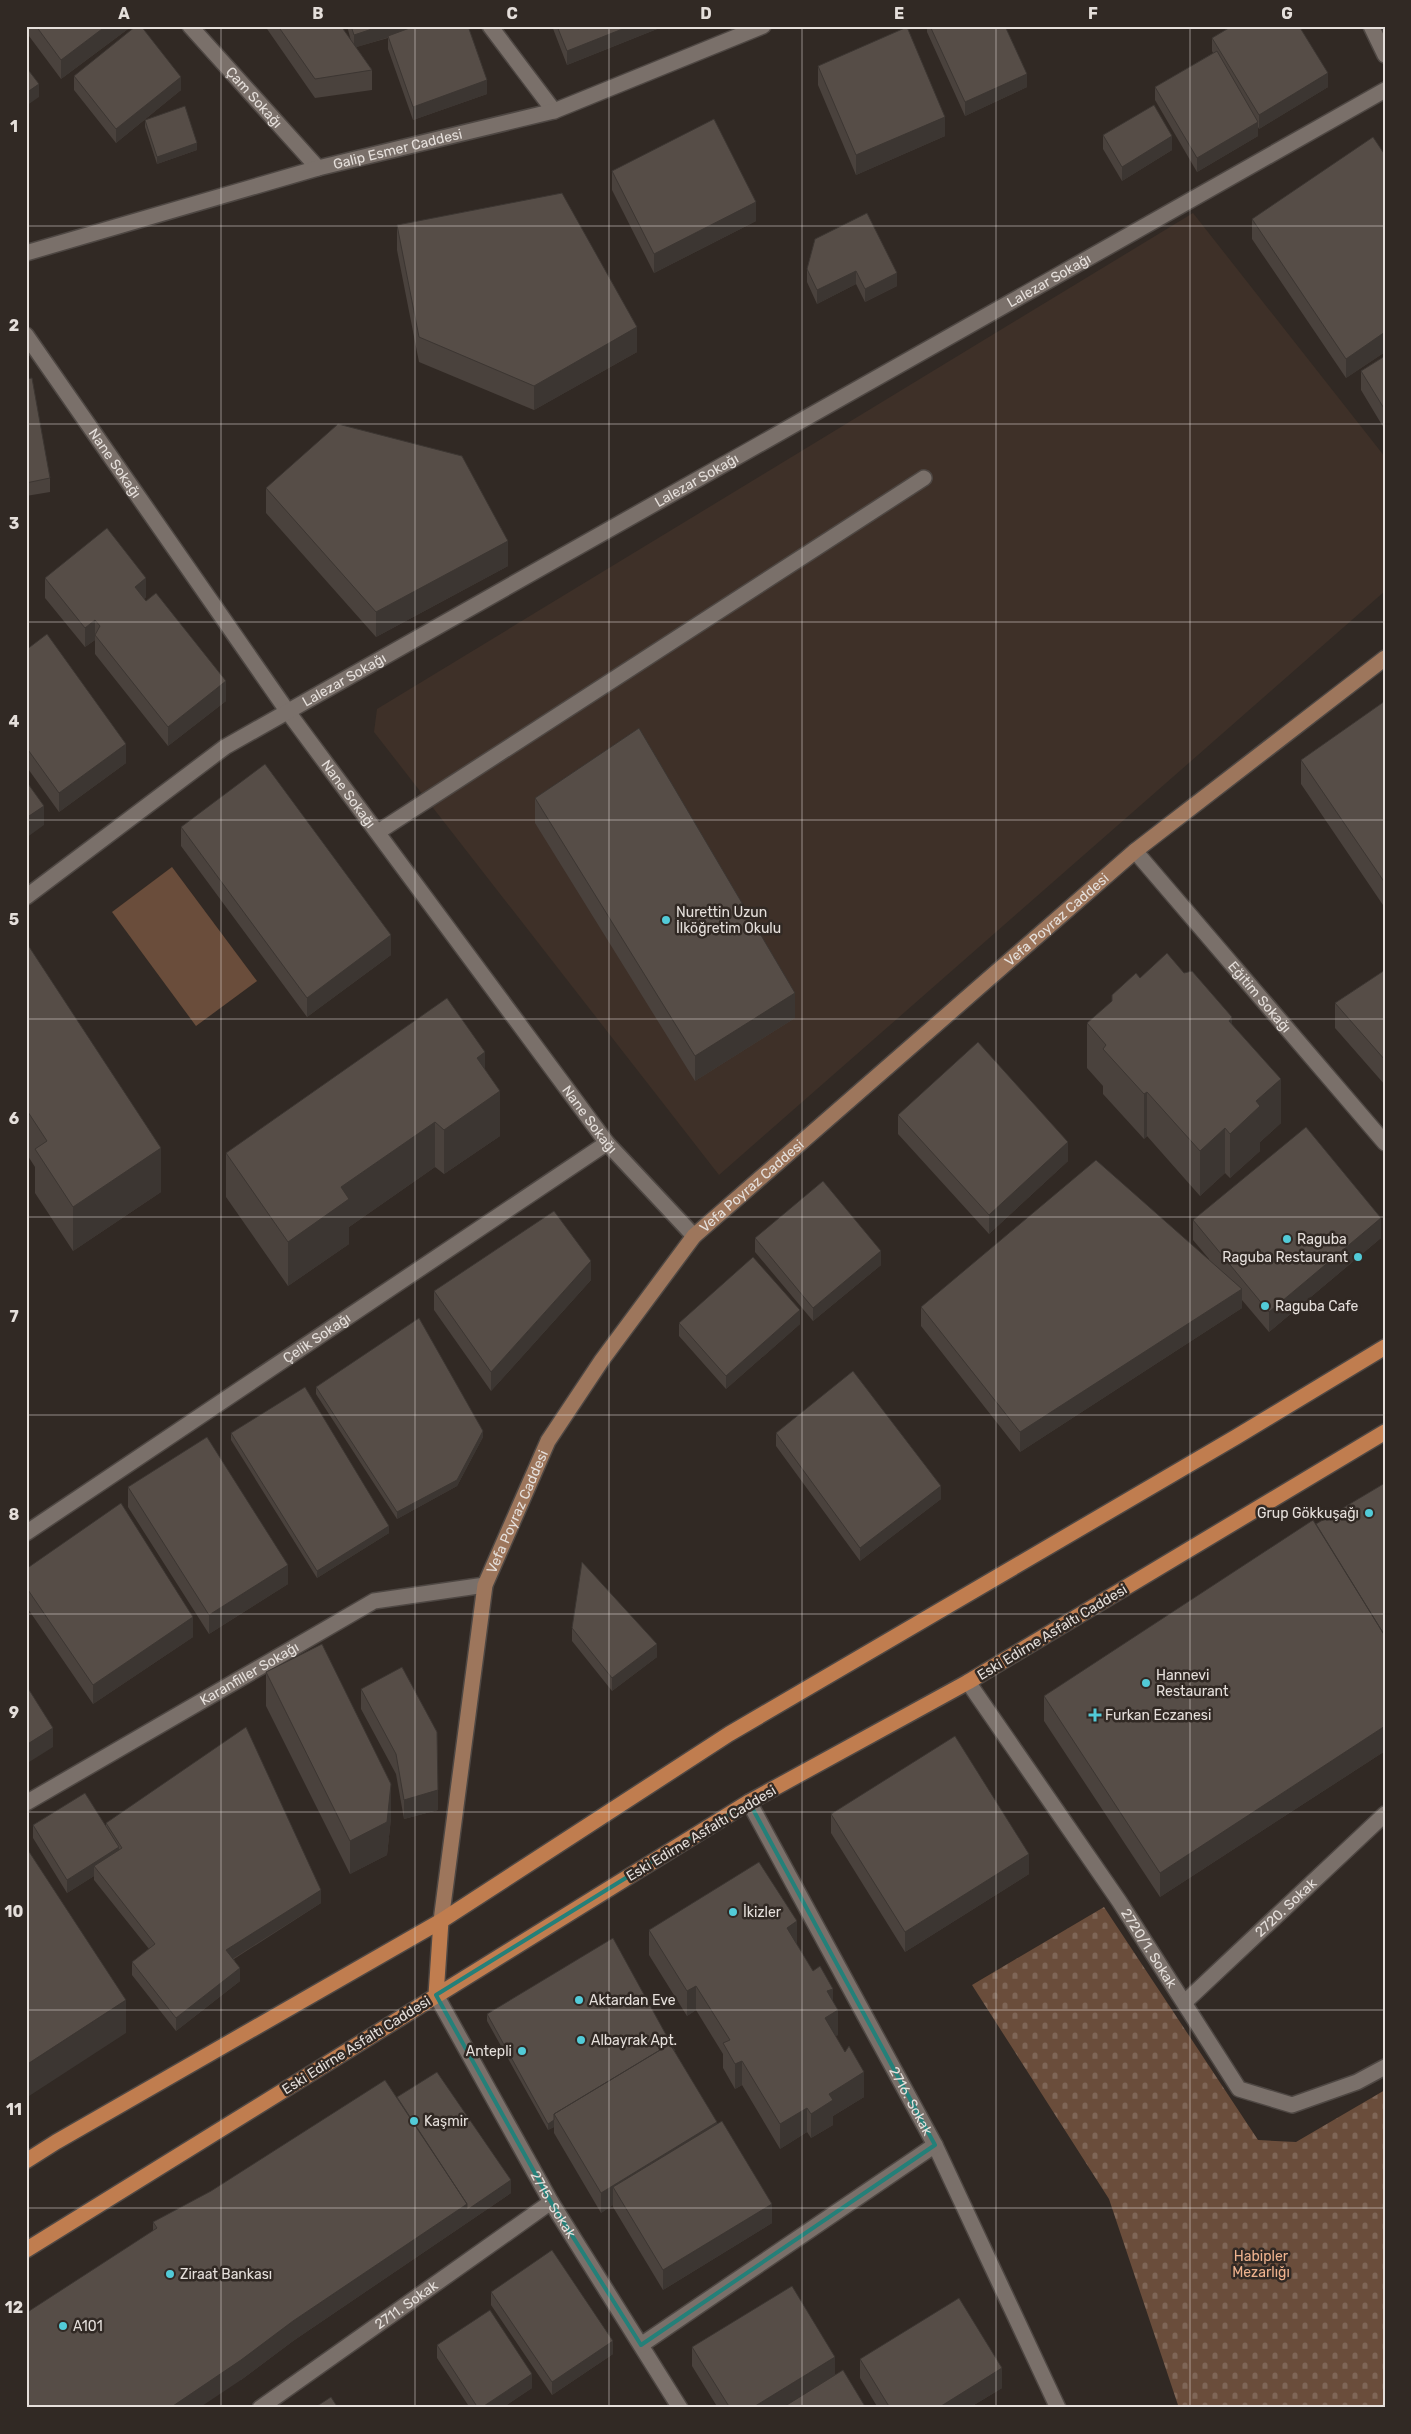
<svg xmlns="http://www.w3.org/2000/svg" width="1411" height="2434" font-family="Rubik,sans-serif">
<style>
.built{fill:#3e3028}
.cemetery{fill:url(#cemetery-stones)}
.pitch{fill:#6a4d3b}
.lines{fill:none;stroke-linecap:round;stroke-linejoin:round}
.lane-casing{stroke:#4e4743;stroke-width:18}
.street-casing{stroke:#4e4743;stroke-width:18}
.secondary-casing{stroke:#4e4743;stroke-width:18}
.primary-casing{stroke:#4e4743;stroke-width:18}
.lane{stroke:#7a706a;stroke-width:15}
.street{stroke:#7a706a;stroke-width:15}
.secondary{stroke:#9d765c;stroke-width:15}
.primary{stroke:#c07d4f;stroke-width:15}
.wall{fill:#4a423d}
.shaded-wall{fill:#3c3632}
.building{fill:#564d47;stroke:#3c3632}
.marked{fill:none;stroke:#248079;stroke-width:4;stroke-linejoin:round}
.grid{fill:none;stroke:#e5dfdb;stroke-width:1;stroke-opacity:0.55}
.poi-dot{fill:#52cbd8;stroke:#312924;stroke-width:2}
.labels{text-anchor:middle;stroke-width:5;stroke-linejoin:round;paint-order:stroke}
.street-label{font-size:14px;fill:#e5dfdb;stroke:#312924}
.poi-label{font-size:14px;fill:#e5dfdb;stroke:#312924;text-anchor:start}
.park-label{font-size:14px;fill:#eeb28e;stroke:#312924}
.neatline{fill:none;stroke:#e5dfdb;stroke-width:2}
.grid-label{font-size:16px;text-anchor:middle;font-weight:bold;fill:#e5dfdb}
</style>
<defs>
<pattern id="cemetery-stones" width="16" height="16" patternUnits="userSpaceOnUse" patternTransform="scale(1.25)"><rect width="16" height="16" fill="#6a4d3b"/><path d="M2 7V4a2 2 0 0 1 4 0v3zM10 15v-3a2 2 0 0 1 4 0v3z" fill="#7f6657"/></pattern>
</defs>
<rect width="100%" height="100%" fill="#312924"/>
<path class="built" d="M1193,213L1385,457V591L719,1175L374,732L377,709Z"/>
<path class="cemetery" d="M1104,1907L1258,2140L1296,2142L1385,2090V2408H1179L1109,2199L972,1985Z"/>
<path class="pitch" d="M172,867L257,981L196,1026L112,912Z"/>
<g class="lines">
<g class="lane-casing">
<path id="lane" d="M378,832L924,478"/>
</g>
<g class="street-casing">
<g id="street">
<path id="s1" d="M190,26L318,168"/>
<path d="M490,26L554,111"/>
<path d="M1371,26L1385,55"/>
<path id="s2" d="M26,253L318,168L554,111L763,26"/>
<path id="s3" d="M26,335L288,712L607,1143L694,1236"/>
<path id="s4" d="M1135,851L1385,1143"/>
<path id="s5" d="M26,897L225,747L1385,90"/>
<path id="s6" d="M26,1533L607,1143"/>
<path id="s7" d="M968,1682L1119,1901L1239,2089L1292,2105L1357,2082L1385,2067"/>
<path id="s8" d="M749,1802L935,2145L1058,2408"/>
<path id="s9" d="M26,1803L374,1601L485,1585"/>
<path id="s10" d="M436,1995L551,2202L680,2408"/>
<path id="s11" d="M1185,2002L1385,1814"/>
<path d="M641,2345L935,2145"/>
<path id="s12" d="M260,2408L551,2202"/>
</g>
</g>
<g class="secondary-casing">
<g id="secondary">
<path id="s13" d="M441,1921L485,1585L548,1441L602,1360L694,1236L1135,851L1385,658"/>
</g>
</g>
<g class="primary-casing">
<path id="primary" d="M436,1995L441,1921
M26,2161L56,2142L441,1921L729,1734L1236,1437L1385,1347
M26,2250L749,1802L968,1682L1385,1432"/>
</g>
<use href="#lane" class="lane"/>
<use href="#street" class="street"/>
<use href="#secondary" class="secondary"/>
<use href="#primary" class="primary"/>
</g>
<path class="wall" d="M26,26H132L61,79L26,32Z
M265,26H341L351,41L347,26H468L487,94L413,120L388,49V38L356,47L372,70V90L315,98Z
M552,26H662V27L567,65Z
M927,26H1005L1027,87L965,116L927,32Z
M1212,38L1328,87L1259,129L1258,127V136L1197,172L1155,100V87L1213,53L1212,51Z
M818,66L945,136L856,175L818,85Z
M74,76L181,90L116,143L74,90Z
M145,120L197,150L157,164L145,127Z
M1103,135L1172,150L1122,181L1103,149Z
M1385,155V352L1346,378L1252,239V219Z
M612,171L756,221L654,273L612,190Z
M397,225L637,352L534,410L419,362L397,250Z
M815,239L897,286L865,302L856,284L817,304L807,282V269Z
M1385,356V430L1361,390V371Z
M26,379L50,478V492L26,496Z
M266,488L508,566L376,637L266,513Z
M45,578L146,597L144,599L226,701L168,746L95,654V640L85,647L45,598Z
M26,650L126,763L59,812L26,766Z
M1385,701V908L1301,784V760Z
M535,798L795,1018L695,1081L535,823Z
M181,827L391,955L307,1017L181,846Z
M26,942L161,1192L73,1251L35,1193V1167L26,1153Z
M1385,970V1085L1335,1028V1003Z
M1140,978L1232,1025L1281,1123L1260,1142V1151L1230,1178L1225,1173L1200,1196L1147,1136L1144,1139L1103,1094V1086L1087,1068V1023L1112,1002V995Z
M485,1070L500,1136L444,1174L435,1167L349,1227V1244L288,1286L226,1197V1153Z
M898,1115L1068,1161L989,1234L898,1134Z
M1193,1220L1381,1238L1269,1332L1242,1300V1308L1020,1452L921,1326V1307L1209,1259L1193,1240Z
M755,1238L881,1265L813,1321L755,1252Z
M591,1280L491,1391L434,1310V1291Z
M679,1323L800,1324L726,1389L679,1336Z
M316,1387L483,1437L457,1486L397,1519L316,1394Z
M231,1433L389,1533L317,1578L231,1440Z
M776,1433L941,1499L860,1561L776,1446Z
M1385,1483V1751L1160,1897L1044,1721V1696L1316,1524Z
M128,1487L288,1584L209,1634L128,1507Z
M26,1569L193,1637L93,1704L26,1606Z
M572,1628L657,1657L612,1691L572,1641Z
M266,1672L391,1818L387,1855L350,1874L266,1706Z
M361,1689L438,1810L404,1819L396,1774L361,1709Z
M831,1814L1029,1874L905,1952L831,1833Z
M106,1823L321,1903L234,1959L240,1981L176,2031L132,1975V1962L149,1949L94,1880V1876L67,1893L33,1838V1825L106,1826Z
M649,1930L797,1945L813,1971L838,2035L835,2036L864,2097L833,2116V2125L811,2138L807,2132L780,2149L742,2085L735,2089L723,2068V2054L696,2010L687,2016L649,1955Z
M487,2014L675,2052L717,2124L772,2223L663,2290L613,2207V2205L601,2213L554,2133V2127L548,2130L487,2021Z
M397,2097L511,2193L293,2341L241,2380L153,2231V2222Z
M491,2292L613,2354L552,2395L491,2305Z
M437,2345L532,2388L502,2408H470L437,2358Z
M692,2347L835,2375L866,2408H718L692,2366Z
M860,2359L1002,2388L969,2408H878L860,2378Z"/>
<path class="shaded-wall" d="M106,26H132L61,79V60Z
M381,26H425L354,48V35Z
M630,26H662V27L567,65V51Z
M1328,73V87L1259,129V115Z
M1027,74V87L965,116V102Z
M181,77V90L116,143V129Z
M487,80V94L413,120V107Z
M39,84V97L26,106V93Z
M945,117V136L856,175V155Z
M1258,122V136L1197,172V158Z
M1172,136V150L1122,181V167Z
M197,143V150L157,164V157Z
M756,202V221L654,273V254Z
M856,271V284L817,304V290Z
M897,273V286L865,302V289Z
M637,327V352L534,410V386Z
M1385,332V352L1346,378V359Z
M508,541V566L376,637V612Z
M146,578V597L135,606V587Z
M95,620V640L85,647V628Z
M226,681V701L168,746V727Z
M126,744V763L59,812V793Z
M44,806V825L26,838V818Z
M391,935V955L307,1017V998Z
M795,993V1018L695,1081V1056Z
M1232,1017V1062L1229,1021Z
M485,1052V1097L477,1058Z
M1281,1079V1123L1260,1142V1151L1230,1178V1134L1256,1101Z
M500,1091V1136L444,1174V1130Z
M1147,1092V1136L1144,1139V1094Z
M435,1122V1167L349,1227V1244L288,1286V1242L341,1187Z
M1225,1128V1173L1200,1196V1151Z
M1068,1142V1161L989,1234V1215Z
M161,1148V1192L73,1251V1207Z
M1381,1218V1238L1269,1332V1312Z
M881,1251V1265L813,1321V1308Z
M591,1261V1280L491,1391V1372Z
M1242,1289V1308L1020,1452V1432Z
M800,1310V1324L726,1389V1376Z
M483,1431V1437L457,1486L397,1519V1512Z
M941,1486V1499L860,1561V1548Z
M389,1526V1533L317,1578V1571Z
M288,1565V1584L209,1634V1615Z
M193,1617V1637L93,1704V1685Z
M657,1644V1657L612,1691V1678Z
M1385,1726V1751L1160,1897V1873Z
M53,1728V1747L26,1764V1745Z
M391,1784V1818L387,1855L350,1874V1841Z
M438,1790V1810L404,1819V1800Z
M119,1847V1860L94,1866V1876L67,1893V1880Z
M1029,1854V1874L905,1952V1932Z
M321,1890V1903L226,1963V1950Z
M797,1921V1946L787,1928Z
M240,1968V1981L176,2031V2018Z
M696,1986V2010L687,2016V1991Z
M833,1989V2013L838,2010V2035L825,2043V2018L827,1991Z
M126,2000V2033L26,2098V2065Z
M742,2061V2085L735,2089V2064Z
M864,2072V2097L833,2116V2125L811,2138V2114L829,2094Z
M807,2108V2132L780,2149V2124Z
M554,2120V2127L548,2130V2124Z
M717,2122V2142L613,2187V2205L601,2213V2193Z
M511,2180V2193L293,2341L241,2380L199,2408H170L293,2321L467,2204Z
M772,2204V2223L663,2290V2270Z
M613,2341V2354L552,2395V2382Z
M835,2357V2376L784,2408H752Z
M1002,2368V2388L969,2408H938Z
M532,2374V2388L502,2408H481Z"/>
<path class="building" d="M36,26H106L61,60Z
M136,26H141L181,77L116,129L74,76Z
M278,26H341L372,70L315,79Z
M351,26H381L354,35Z
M415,26H468L487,80L413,107L388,36Z
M557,26H630L567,51Z
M930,26H1005L1027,74L965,102Z
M1232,26H1299L1328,73L1259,115L1212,38Z
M907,27L945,117L856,155L818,66Z
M1217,51L1258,122L1197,158L1155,87Z
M26,67L39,84L26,93Z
M1154,105L1172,136L1122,167L1103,135Z
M185,106L197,143L157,157L145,120Z
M714,119L756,202L654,254L612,171Z
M1373,137L1385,155V332L1346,359L1252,219Z
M562,193L637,327L534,386L419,337L397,225Z
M867,213L897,273L865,289L856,271L817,290L807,269L815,239Z
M1385,356V410L1361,371Z
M32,378L50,478L26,483V379Z
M338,424L462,456L508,541L376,612L266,488Z
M107,528L146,578L135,587L146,601L156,593L226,681L168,727L95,635L100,626L95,620L85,628L45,578Z
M47,634L126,744L59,793L26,747V650Z
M1385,701V883L1301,760Z
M639,728L795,993L695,1056L535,798Z
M265,764L391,935L307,998L181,827Z
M26,781L44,806L26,818Z
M26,942L161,1148L73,1207L35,1149L47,1141L26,1109Z
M1167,953L1184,973L1192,971L1232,1017L1229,1021L1281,1079L1256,1101L1260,1106L1230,1134L1225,1128L1200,1151L1147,1092L1144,1094L1103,1049L1106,1045L1087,1023L1112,1001V995L1136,973L1140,978Z
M1385,970V1060L1335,1003Z
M447,998L485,1052L477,1058L500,1091L444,1130L435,1122L341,1187L349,1199L288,1242L226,1153Z
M978,1042L1068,1142L989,1215L898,1115Z
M1306,1127L1381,1218L1269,1312L1193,1220Z
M1096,1160L1242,1289L1020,1432L921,1307Z
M823,1181L881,1251L813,1308L755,1238Z
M554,1211L591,1261L491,1372L434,1291Z
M753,1257L800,1310L726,1376L679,1323Z
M419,1318L483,1431L457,1480L397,1512L316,1387Z
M853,1371L941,1486L860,1548L776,1433Z
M305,1387L389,1526L317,1571L231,1433Z
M207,1437L288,1565L209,1615L128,1487Z
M1385,1483V1636L1316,1524Z
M121,1503L193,1617L93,1685L26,1587V1569Z
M1313,1520L1385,1636V1726L1160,1873L1044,1696Z
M582,1562L657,1644L612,1678L572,1628Z
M322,1644L391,1784L387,1822L350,1841L266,1672Z
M402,1667L437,1732L438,1790L404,1800L396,1754L361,1689Z
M26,1685L53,1728L26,1745Z
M246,1727L321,1890L226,1950L240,1968L176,2018L132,1962L155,1944L94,1866L122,1848L106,1823Z
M955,1736L1029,1854L905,1932L831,1814Z
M85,1793L119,1847L67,1880L33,1825Z
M26,1847L126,2000L26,2065Z
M759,1862L797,1921L787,1928L813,1971L820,1966L833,1989L827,1991L838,2010L825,2018L845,2052L849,2046L864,2072L829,2094L833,2100L811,2114L807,2108L780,2124L742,2061L735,2064L723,2043L730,2040L696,1986L687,1991L649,1930Z
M613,1938L675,2051L670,2044L554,2114V2120L548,2124L487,2014Z
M670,2044L717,2122L601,2193L554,2114Z
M437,2072L511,2180L467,2210V2204L397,2097Z
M385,2080L467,2204L293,2321L241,2360L170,2408H26V2313L157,2228L153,2222L211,2191Z
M722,2121L772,2204L663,2270L613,2187Z
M552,2250L613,2341L552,2382L491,2292Z
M792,2286L835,2357L752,2408H730L692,2347Z
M959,2298L1002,2368L938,2408H890L860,2359Z
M490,2310L532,2374L481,2408H478L437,2345Z
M843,2370L866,2408H782Z
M331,2397L338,2408H314Z"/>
<path class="marked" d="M749,1802L935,2145L641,2345L551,2202L436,1995Z"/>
<path class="grid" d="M221,26V2408M415,26V2408M609,26V2408M802,26V2408M996,26V2408M1190,26V2408M26,226H1385M26,424H1385M26,622H1385M26,820H1385M26,1019H1385M26,1217H1385M26,1415H1385M26,1614H1385M26,1812H1385M26,2010H1385M26,2208H1385"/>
<g class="poi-dot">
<circle cx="666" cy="920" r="5"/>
<circle cx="1287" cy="1239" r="5"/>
<circle cx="1358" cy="1257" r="5"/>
<circle cx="1265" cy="1306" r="5"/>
<circle cx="1369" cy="1513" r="5"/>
<circle cx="1146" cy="1683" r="5"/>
<path d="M1092.5 1707.5h5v5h5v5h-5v5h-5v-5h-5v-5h5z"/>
<circle cx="733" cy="1912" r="5"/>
<circle cx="579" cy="2000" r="5"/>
<circle cx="581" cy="2040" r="5"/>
<circle cx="522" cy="2051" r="5"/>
<circle cx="414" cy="2121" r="5"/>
<circle cx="170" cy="2274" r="5"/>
<circle cx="63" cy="2326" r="5"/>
</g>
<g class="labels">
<g class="street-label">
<text dy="5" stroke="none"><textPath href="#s1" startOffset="96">Çam Sokağı</textPath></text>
<text dy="5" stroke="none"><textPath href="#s2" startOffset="386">Galip Esmer Caddesi</textPath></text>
<text dy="5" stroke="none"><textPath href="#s5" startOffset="1196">Lalezar Sokağı</textPath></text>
<text dy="5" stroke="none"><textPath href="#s3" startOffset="156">Nane Sokağı</textPath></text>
<text dy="5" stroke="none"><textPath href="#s5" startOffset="791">Lalezar Sokağı</textPath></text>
<text dy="5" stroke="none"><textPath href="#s5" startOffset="386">Lalezar Sokağı</textPath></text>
<text dy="5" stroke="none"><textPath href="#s3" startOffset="561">Nane Sokağı</textPath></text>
<text dy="5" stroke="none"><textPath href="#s13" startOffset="1229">Vefa Poyraz Caddesi</textPath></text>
<text dy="5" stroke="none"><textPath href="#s4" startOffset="192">Eğitim Sokağı</textPath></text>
<text dy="5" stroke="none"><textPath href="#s3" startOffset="966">Nane Sokağı</textPath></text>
<text dy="5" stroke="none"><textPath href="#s13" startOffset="824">Vefa Poyraz Caddesi</textPath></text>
<text dy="5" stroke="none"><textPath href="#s6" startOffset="350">Çelik Sokağı</textPath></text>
<text dy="5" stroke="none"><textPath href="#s13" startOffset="419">Vefa Poyraz Caddesi</textPath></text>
<text transform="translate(1052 1632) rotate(-31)" y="5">Eski Edirne Asfaltı Caddesi</text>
<text dy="5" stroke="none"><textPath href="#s9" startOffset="258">Karanfiller Sokağı</textPath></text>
<text transform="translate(701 1833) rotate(-31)" y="5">Eski Edirne Asfaltı Caddesi</text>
<text dy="5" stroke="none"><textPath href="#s11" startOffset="138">2720. Sokak</textPath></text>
<text dy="5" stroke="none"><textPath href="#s7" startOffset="322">2720/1. Sokak</textPath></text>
<text transform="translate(356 2045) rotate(-32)" y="5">Eski Edirne Asfaltı Caddesi</text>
<text dy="5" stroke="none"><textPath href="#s8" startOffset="340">2716. Sokak</textPath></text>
<text dy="5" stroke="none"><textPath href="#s10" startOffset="240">2715. Sokak</textPath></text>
<text dy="5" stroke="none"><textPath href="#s12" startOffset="179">2711. Sokak</textPath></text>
</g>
<g class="poi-label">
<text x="676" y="917">Nurettin Uzun<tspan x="676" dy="16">İlköğretim Okulu</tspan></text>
<text x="1297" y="1244">Raguba</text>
<text x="1348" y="1262" text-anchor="end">Raguba Restaurant</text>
<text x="1275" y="1311">Raguba Cafe</text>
<text x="1359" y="1518" text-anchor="end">Grup Gökkuşağı</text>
<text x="1156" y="1680">Hannevi<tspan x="1156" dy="16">Restaurant</tspan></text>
<text x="1105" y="1720">Furkan Eczanesi</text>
<text x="743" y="1917">İkizler</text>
<text x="589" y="2005">Aktardan Eve</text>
<text x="591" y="2045">Albayrak Apt.</text>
<text x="512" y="2056" text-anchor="end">Antepli</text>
<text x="424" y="2126">Kaşmir</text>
<text x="180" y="2279">Ziraat Bankası</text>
<text x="73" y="2331">A101</text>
</g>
<g class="park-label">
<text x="1261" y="2261">Habipler<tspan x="1261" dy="16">Mezarlığı</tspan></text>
</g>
</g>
<rect width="1411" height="2434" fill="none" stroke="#312924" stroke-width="55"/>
<rect x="28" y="28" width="1356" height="2378" class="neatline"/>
<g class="grid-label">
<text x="124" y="19">A</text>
<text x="318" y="19">B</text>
<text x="512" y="19">C</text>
<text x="706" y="19">D</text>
<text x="899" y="19">E</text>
<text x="1093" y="19">F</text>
<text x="1287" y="19">G</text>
<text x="14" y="132">1</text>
<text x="14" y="331">2</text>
<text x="14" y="529">3</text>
<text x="14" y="727">4</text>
<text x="14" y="925">5</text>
<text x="14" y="1124">6</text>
<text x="14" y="1322">7</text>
<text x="14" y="1520">8</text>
<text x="14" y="1718">9</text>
<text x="14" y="1917">10</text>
<text x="14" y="2115">11</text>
<text x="14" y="2313">12</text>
</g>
</svg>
